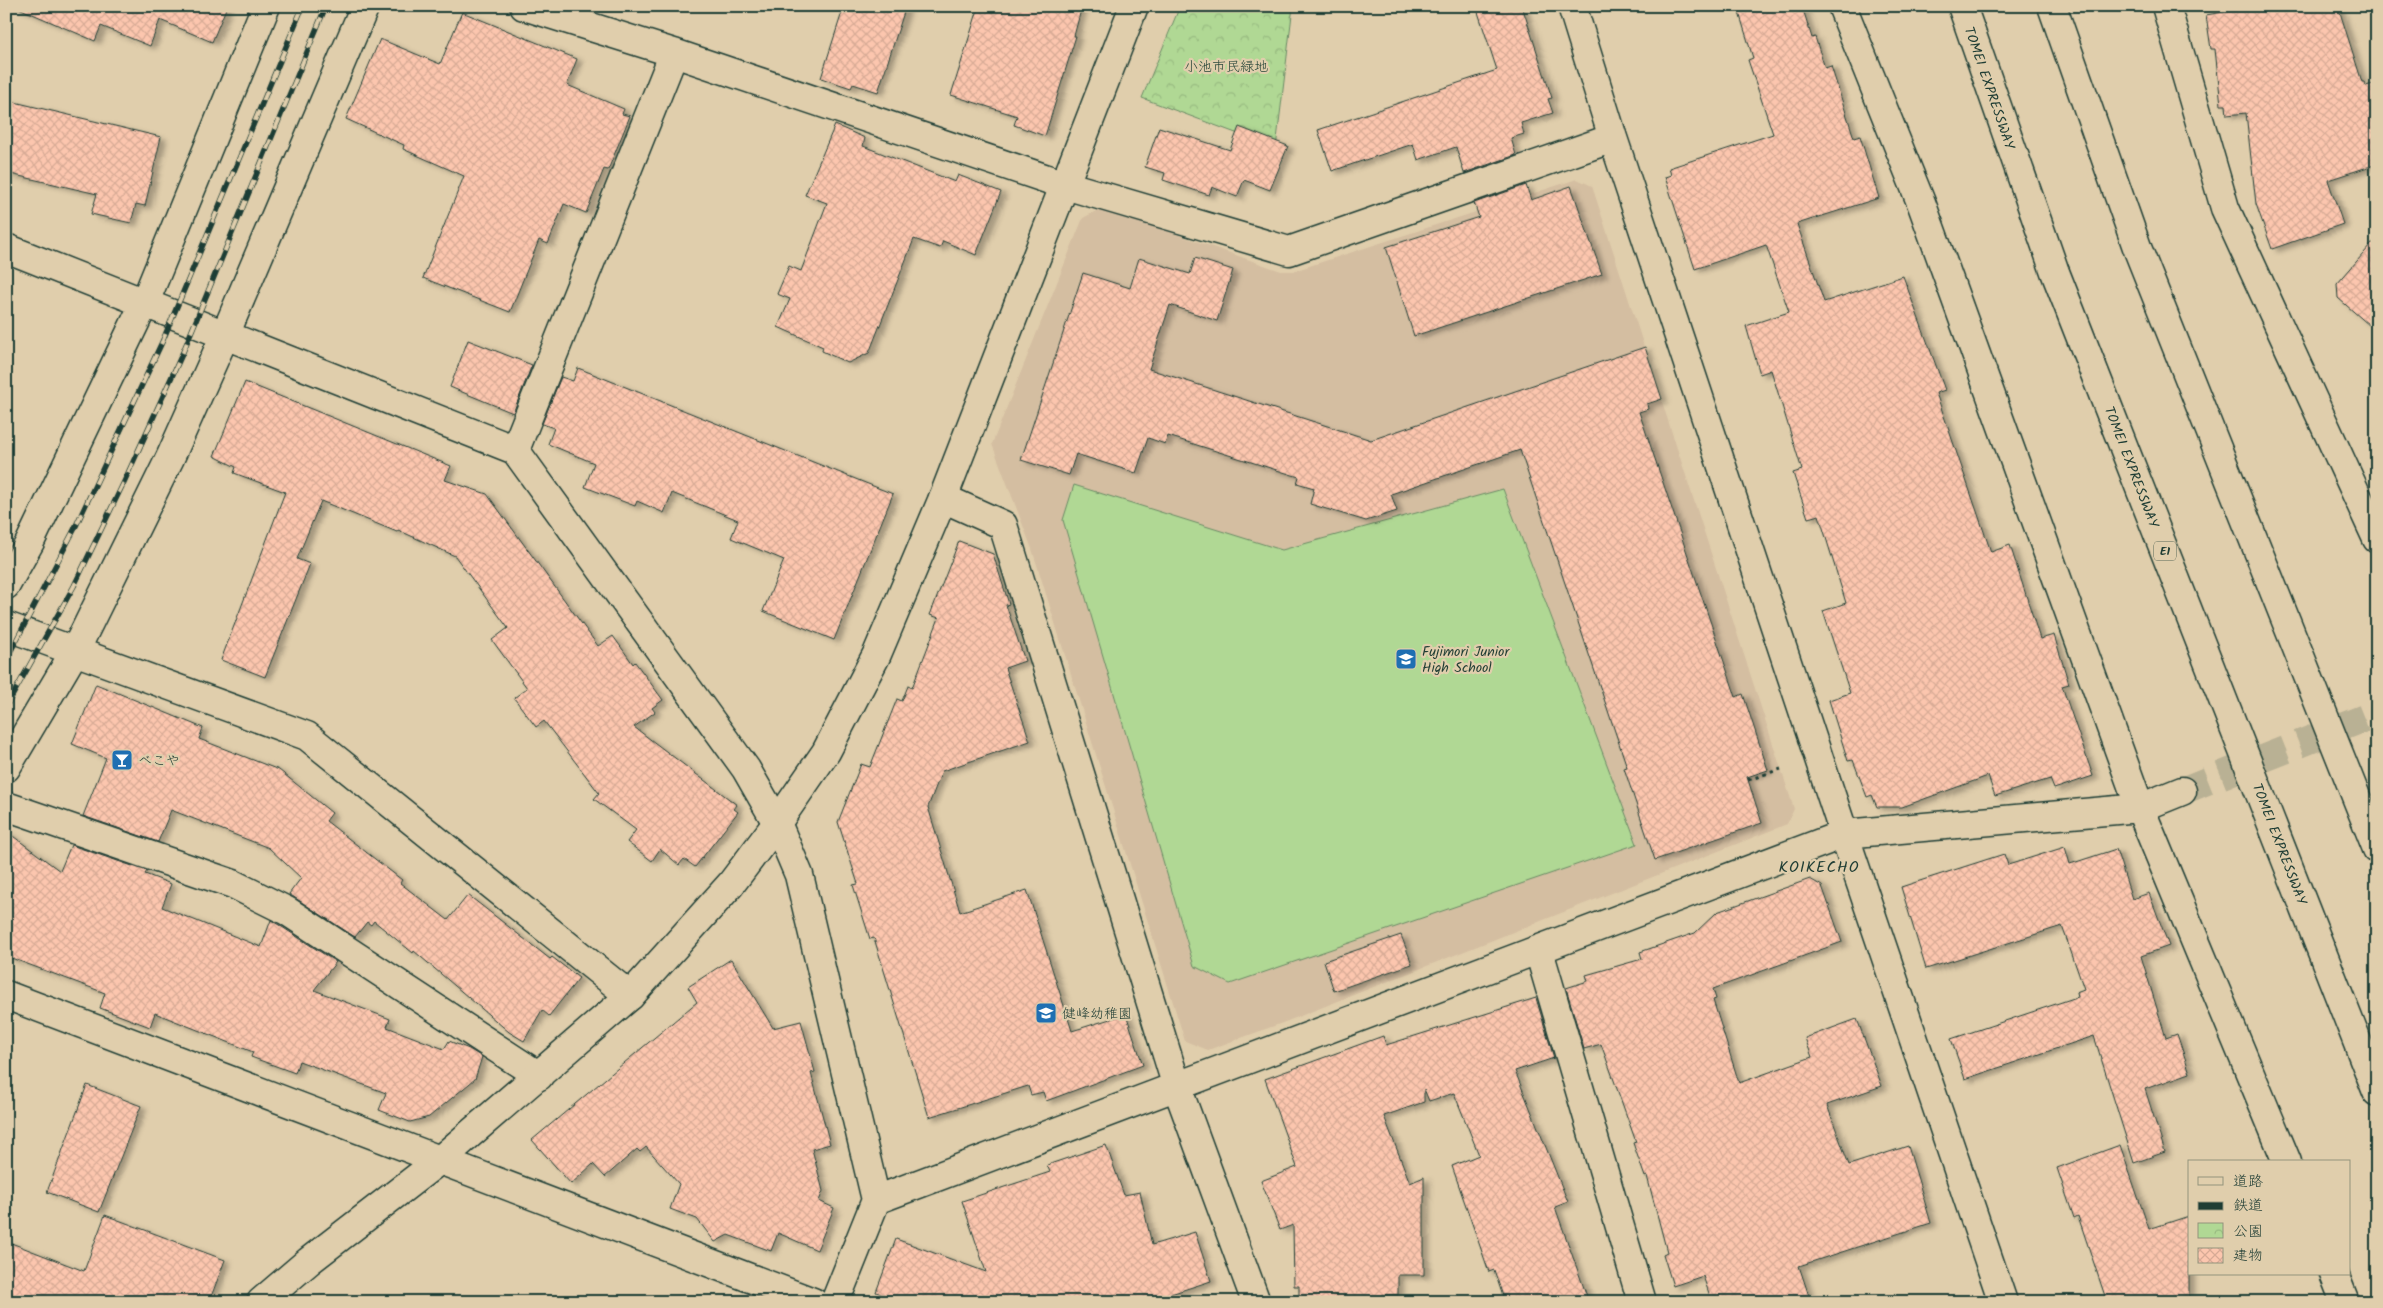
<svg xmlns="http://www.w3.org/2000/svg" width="2383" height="1308" font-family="Kalam,'Klee One',sans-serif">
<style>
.built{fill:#d4bea1}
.green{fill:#b0d894;stroke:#688a64}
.park{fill:url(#park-crowns);stroke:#688a64}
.building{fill:url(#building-cross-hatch);stroke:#1f3d34;filter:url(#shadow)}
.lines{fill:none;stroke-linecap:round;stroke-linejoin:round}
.street-tunnel{stroke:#b9b194;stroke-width:28;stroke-dasharray:28 14;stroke-linecap:butt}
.street-casing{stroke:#1f3d34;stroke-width:31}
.secondary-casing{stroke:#1f3d34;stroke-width:31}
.highway-casing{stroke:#1f3d34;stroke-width:31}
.path{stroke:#1f3d34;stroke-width:3;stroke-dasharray:4 4;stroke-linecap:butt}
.street{stroke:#e0ceac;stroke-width:28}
.secondary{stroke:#e0ceac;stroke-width:28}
.highway{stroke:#e0ceac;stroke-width:28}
.rail-casing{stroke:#1f3d34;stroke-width:5.5}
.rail{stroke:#e0ceac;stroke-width:4;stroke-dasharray:11;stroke-linecap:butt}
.labels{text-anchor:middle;stroke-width:4.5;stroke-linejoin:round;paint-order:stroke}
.shield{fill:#e0ceac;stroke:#596858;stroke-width:1}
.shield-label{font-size:12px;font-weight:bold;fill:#1f3d34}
.park-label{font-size:14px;fill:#264539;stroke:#e0ceac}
.street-label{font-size:14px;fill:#1f3d34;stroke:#e0ceac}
.poi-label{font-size:14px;fill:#1f3d34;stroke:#e0ceac;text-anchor:start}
.quarter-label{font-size:16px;letter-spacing:1px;fill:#1f3d34;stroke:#e0ceac}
</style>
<defs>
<pattern id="park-crowns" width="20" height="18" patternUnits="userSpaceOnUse" patternTransform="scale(1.25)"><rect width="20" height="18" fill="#b0d894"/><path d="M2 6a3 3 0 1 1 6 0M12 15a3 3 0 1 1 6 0" fill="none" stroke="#97ba80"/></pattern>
<pattern id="building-cross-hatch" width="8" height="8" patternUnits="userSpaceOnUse" patternTransform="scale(1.25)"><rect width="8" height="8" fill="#fcc6ae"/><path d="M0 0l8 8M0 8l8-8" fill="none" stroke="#d8ab96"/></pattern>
<filter id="shadow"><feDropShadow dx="5.5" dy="3" stdDeviation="2.5" flood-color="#0004"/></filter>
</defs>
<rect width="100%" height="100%" fill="#e0ceac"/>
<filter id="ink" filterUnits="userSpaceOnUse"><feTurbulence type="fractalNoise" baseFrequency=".02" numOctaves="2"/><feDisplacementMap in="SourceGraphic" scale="10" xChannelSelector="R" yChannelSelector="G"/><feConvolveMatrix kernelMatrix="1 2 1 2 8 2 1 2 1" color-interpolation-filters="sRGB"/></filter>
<g filter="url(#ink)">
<path class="built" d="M1577,179L1592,186L1794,809L1787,824L1285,1022L1208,1050L1185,1041L1032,549L992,444L1083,218L1102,208L1281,271H1294Z"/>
<path class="green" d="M1074,485L1282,550L1503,489L1637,844L1230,984L1194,966L1063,520Z"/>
<path class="park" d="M1180,6H1293L1276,148L1142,98Z"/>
<path class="building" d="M14,6H227L212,42L160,20L150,46L101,26L95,41Z
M844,6H906L878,92L853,84L851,88L821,78Z
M979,6H1082L1074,36H1076L1045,136L1014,125L1017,116L951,95Z
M1476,6H1522L1552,98L1548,99L1553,113L1521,123L1524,134L1511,138L1516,155L1464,173L1456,147L1418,160L1413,144L1332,171L1318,130L1497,70Z
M1737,6H1802L1812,38L1815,37L1825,68L1831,66L1854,138L1860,136L1879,198L1797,224L1824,302L1903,276L1945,390L1936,393L1991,552L2010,545L2040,639L2054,635L2069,684L2062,686L2093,776L2054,789L2050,779L1995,796L1988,776L1902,807H1877L1872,795L1867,797L1853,760L1848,761L1829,700L1850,693L1823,611L1846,603L1819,515L1808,518L1793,473L1802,470L1771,370L1760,374L1746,326L1789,312L1766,245L1695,269L1665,177L1671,175L1669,168L1773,134L1748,60L1753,58Z
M2258,6H2338L2362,82H2364L2366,86L2377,83V164L2328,180L2343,224L2272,249L2256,204L2246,113L2227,115L2226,105H2221L2215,49H2211L2206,15Z
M462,12L577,59L567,85L624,109L622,114L630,116L608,170L604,169L586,213L564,204L548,244L539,240L510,312L423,278L464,176L403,149L404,145L346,119L380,39L440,64Z
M6,100L161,137L145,206L136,204L131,223L91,214L97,194L6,173Z
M835,125L865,138L863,146L955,182L958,175L1001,192L976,255L943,241L940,248L914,239L869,353L848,363L822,351L823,347L778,327L790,299L777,294L789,266L801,271L827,203L805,195Z
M1159,127L1230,150L1239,127L1288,146L1270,190L1244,180L1237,197L1212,187L1209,195L1163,180L1165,173L1145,167Z
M1526,185L1531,200L1571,186L1602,274L1414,336L1386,247L1479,217L1474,203Z
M2377,238V332L2338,298L2337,284Z
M1139,258L1190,274L1195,258L1233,270L1217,321L1170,305L1149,369L1371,440L1645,347L1662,399L1647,404L1648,409L1639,412L1736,697L1743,694L1768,770L1747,777L1762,823L1655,860L1624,768L1627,767L1520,450L1391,494L1397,511L1366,521L1310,504L1314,488L1297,483L1299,477L1168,436L1165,444L1148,438L1136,473L1076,454L1069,475L1021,460L1083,273L1130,288Z
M468,340L532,365L513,413L450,387Z
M578,368L893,494L834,640L763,611L784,560L731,538L738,520L672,493L664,513L637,501L635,506L585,487L594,463L548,444L554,428L542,424L561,377L573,381Z
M245,382L451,466L445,480L487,494L598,646L613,636L633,664L635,662L663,700L652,708L655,712L634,727L737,805L734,809L738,812L695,867L684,859L679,865L660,849L652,861L627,842L636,830L594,799L599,793L544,721L536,727L514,698L527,688L492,640L508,628L455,556L398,530L397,532L321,501L297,559L310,564L265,677L221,660L285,492L234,473L236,467L214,456Z
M959,541L993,554L1009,604L1006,605L1025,661L1005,668L1030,741L942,771L928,807L960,912L1027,890L1072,1031L1126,1014L1143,1065L1046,1101L1043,1092L1031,1095L1028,1086L929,1117L874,938L870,939L853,885L858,884L838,822L861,764L870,767L897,699L902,701L908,686L912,688L939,618L930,615Z
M96,684L203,728L199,739L279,770L332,813L326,821L402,880L400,883L448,920L468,895L550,959L552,957L579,978L549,1016L542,1010L524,1041L509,1032L414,951L413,953L374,921L371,925L367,922L355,937L289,894L301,878L269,848L171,810L158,842L83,816L106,758L72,744Z
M6,831L60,871L71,845L147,871L145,874L171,884L162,907L261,947L271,920L279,925L336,962L314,990L390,1019L387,1027L444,1049L449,1041L469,1049L482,1057L475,1079L429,1117L410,1122L379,1110L386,1093L299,1061L295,1073L251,1057L253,1052L155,1013L150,1027L100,1008L105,993L6,956Z
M2065,847L2070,864L2116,849L2132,899L2149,893L2169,946L2141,956L2166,1038L2177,1034L2190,1073L2145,1089L2165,1152L2134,1163L2094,1036L1965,1079L1951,1039L2077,997L2076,992L2084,989L2062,926L1926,969L1901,887L2004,854L2008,865Z
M1810,879L1822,886L1842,942L1713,989L1716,999L1713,1000L1739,1083L1812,1057L1805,1038L1857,1019L1882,1086L1827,1105L1849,1165L1908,1146L1931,1223L1799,1266L1811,1302H1712L1703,1276L1673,1286L1663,1254L1667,1252L1647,1176L1645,1177L1633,1143L1636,1142L1601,1044L1584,1049L1566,988L1588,981L1586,975L1642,959L1640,952L1695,933L1717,912Z
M1401,935L1412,964L1334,991L1324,961Z
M731,959L773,1028L801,1021L815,1072L811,1073L830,1144L812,1149L823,1191L819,1201L834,1208L817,1250L778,1233L771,1251L728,1235L715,1242L697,1219L670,1209L679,1184L646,1147L640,1152L637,1149L605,1177L593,1164L571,1184L532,1140L697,1002L688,987Z
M1536,998L1554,1058L1515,1071L1568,1202L1555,1207L1589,1302H1505L1494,1270L1489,1272L1452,1166L1479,1155L1454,1093L1429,1101L1424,1089V1102L1384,1116L1410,1183L1424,1177V1275H1398V1295H1382V1302H1299V1286H1294L1293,1225L1280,1230L1261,1181L1297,1167L1265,1079L1383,1036L1386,1045Z
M87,1085L141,1106L99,1212L47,1192Z
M1106,1145L1124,1195L1140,1192L1152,1245L1195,1232L1211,1281L1146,1302H901L876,1292L896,1239L986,1272L962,1201L1050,1172L1047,1165Z
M2120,1145L2149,1229L2189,1216V1302H2107L2078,1216L2074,1218L2057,1168Z
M105,1215L225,1260L209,1302H6V1241L84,1271Z"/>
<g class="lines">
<path class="street-tunnel" d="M2182,791L2377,713"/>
<g class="street-casing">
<path id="street" d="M524,6L674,53L1065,185L1289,251L1613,138
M1572,6L1613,138L1844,834L2003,1302
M1842,6L1922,205L2140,808L2287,1162
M2166,6L2225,208L2377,539
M6,248L515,450L746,769L777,823L799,875L876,1200L835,1302
M515,450L674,53
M943,498L1003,525L1177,1087L1256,1302
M6,585L30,542L145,302L266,6
M6,626L307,736L630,996
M6,768L75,651L170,458L225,335L365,6
M6,806L233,884L287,911L539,1076
M1539,951L1642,1302
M6,995L813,1302
M876,1200L1844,834L2140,808L2182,791
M2334,1274L2345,1302"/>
</g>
<g class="secondary-casing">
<path id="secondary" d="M261,1302L309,1261L441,1159L630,996L731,884L777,823L826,752L877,654L943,498L1134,6"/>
</g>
<g class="highway-casing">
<path id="highway" d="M1962,6L2055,272L2377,1092
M2052,6L2138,250L2377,849"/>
</g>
<path class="path" d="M1748,780L1781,769"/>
<use href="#street" class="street"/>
<use href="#secondary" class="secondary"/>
<use href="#highway" class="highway"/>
<g class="rail-casing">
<path id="rail" d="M6,660L74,530L163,340L303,6
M6,707L74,586L124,482L183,352L326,6"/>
</g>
<use href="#rail" class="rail"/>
</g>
</g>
<defs>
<g id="school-square" transform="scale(1.125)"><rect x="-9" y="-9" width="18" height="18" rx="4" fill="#1f6fb2" stroke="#e0ceac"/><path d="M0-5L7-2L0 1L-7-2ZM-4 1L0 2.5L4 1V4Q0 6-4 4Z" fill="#fff"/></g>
<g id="bar-square" transform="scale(1.125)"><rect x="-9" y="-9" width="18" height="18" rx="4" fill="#1f6fb2" stroke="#e0ceac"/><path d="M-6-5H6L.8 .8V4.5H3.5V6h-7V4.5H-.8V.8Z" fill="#fff"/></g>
</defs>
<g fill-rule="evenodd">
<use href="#school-square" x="1406" y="659"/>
<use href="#bar-square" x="122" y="760"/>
<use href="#school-square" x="1046" y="1013"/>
</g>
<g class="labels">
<rect class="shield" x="2154" y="541.5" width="22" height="19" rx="4"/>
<g class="shield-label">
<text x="2165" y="555">E1</text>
</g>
<g class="park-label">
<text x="1226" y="71">小池市民緑地</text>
</g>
<g class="street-label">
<text transform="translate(1990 88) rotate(71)" y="5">TOMEI EXPRESSWAY</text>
<text transform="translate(2132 467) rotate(69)" y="5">TOMEI EXPRESSWAY</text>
<text transform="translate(2280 844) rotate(69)" y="5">TOMEI EXPRESSWAY</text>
</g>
<g class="poi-label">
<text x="1422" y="656">Fujimori Junior<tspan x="1422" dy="16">High School</tspan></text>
<text x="138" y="765">べこや</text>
<text x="1062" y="1018">健峰幼稚園</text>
</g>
<g class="quarter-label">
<text x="1819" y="872">KOIKECHO</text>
</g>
</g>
<rect width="2383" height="1308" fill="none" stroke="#e0ceac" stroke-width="25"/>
<rect x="12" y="12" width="2358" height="1283" fill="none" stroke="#1f3d34" stroke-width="2" filter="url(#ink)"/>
<rect x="2188" y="1160" width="162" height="115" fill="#e0ceac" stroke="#93947c"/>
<rect x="2198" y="1177" width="25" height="8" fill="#e0ceac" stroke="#93947c"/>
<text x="2233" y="1186" font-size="15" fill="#1f3d34">道路</text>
<rect x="2198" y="1202" width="25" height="8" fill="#1f3d34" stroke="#93947c"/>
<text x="2233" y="1210" font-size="15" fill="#1f3d34">鉄道</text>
<rect x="2198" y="1223" width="25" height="15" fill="url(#park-crowns)" stroke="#93947c"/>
<text x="2233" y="1236" font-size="15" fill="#1f3d34">公園</text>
<rect x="2198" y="1248" width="25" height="15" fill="url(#building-cross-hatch)" stroke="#93947c"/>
<text x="2233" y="1260" font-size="15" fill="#1f3d34">建物</text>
</svg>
